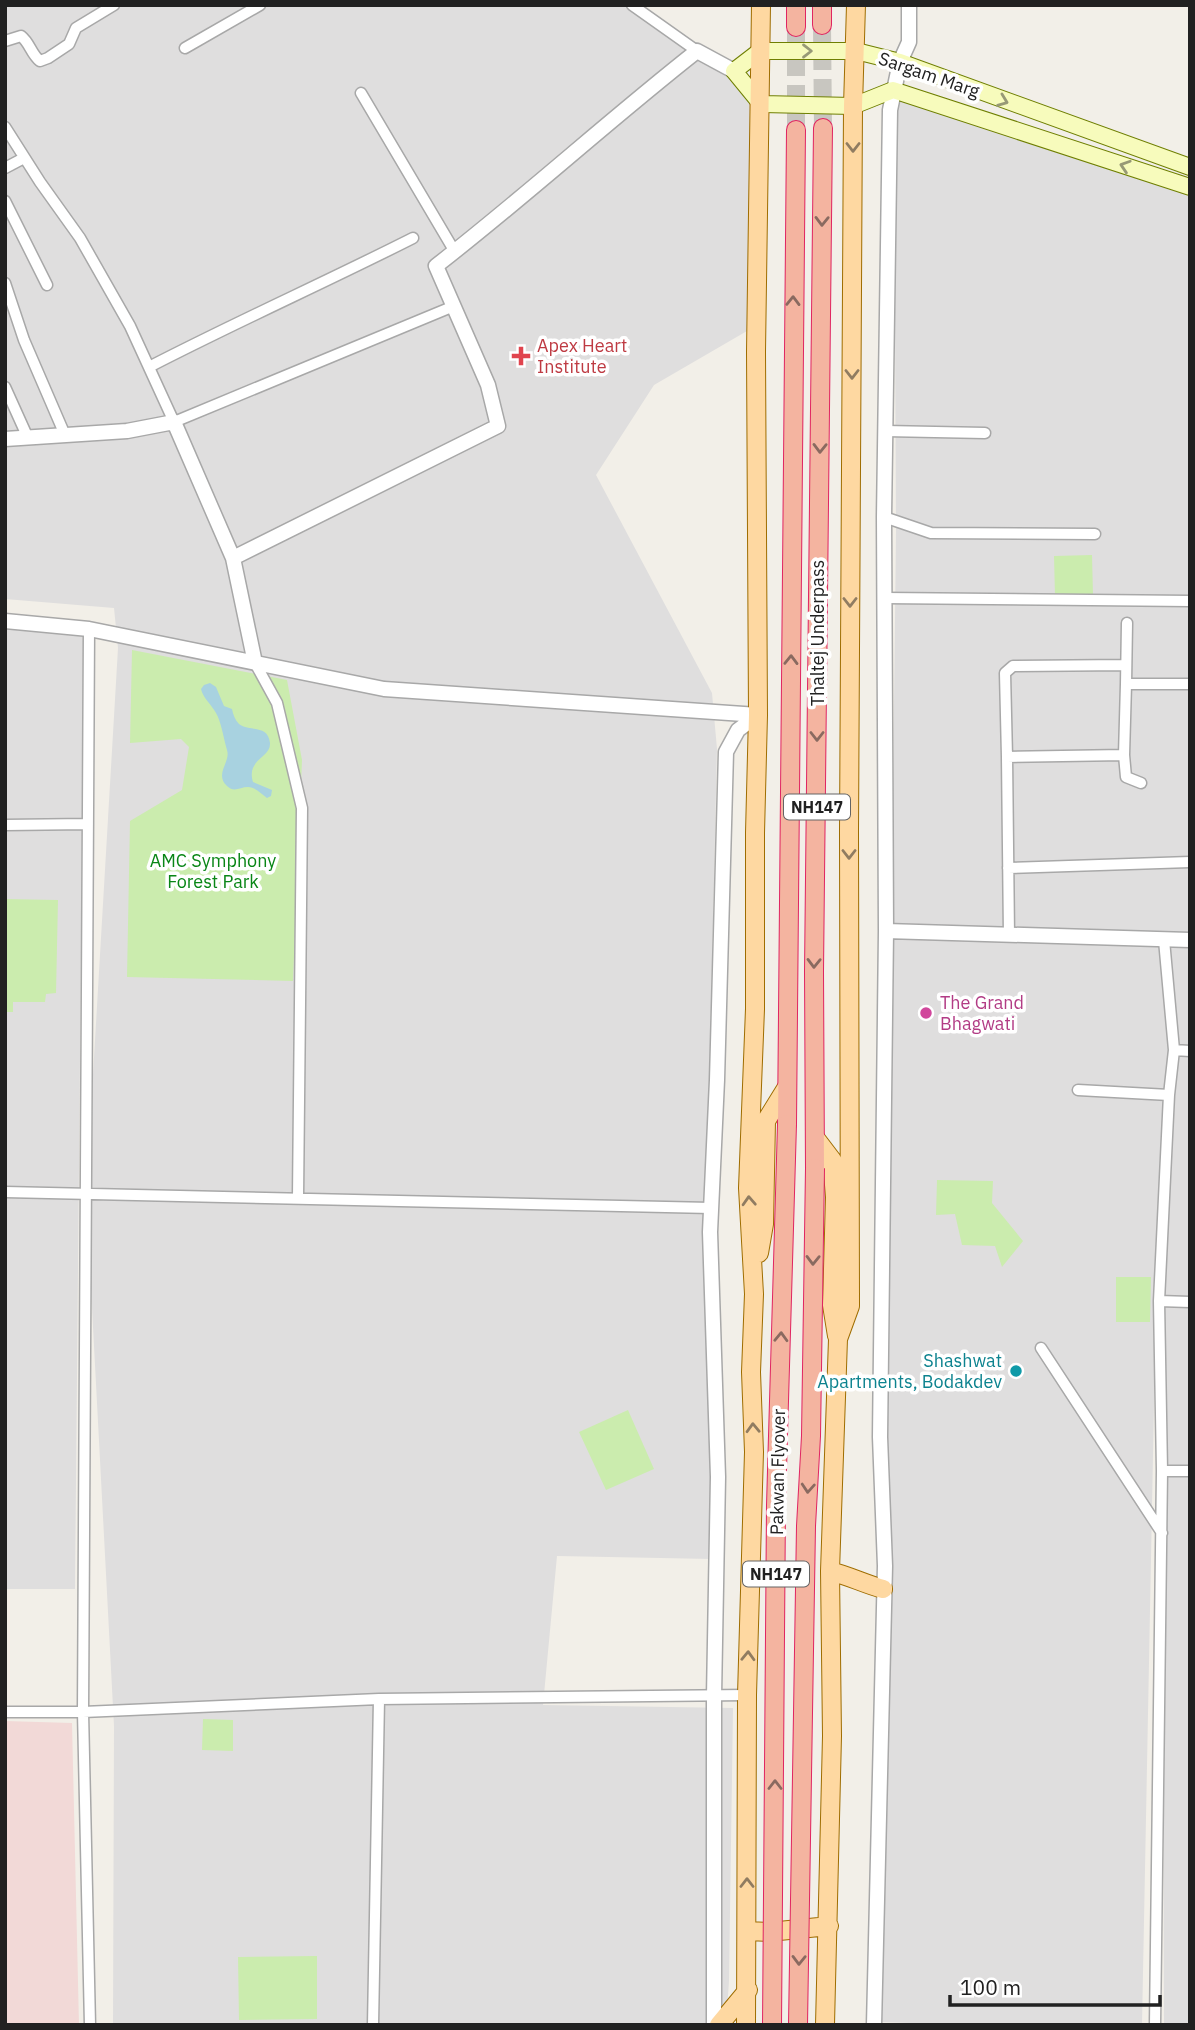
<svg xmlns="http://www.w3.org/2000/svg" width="1195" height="2030" font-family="'IBM Plex Sans',sans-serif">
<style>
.residential{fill:#dfdede}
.commercial{fill:#f2d9d7}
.grass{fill:#cbecae}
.water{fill:#a8d2e0}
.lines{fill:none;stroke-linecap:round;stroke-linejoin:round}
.trunk-tunnel{stroke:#c8c6c0;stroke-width:18;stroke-dasharray:18 9;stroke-linecap:butt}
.minor-casing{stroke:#a8a8a8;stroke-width:13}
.tertiary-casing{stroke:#a8a8a8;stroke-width:17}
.secondary-casing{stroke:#6f7f02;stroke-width:18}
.primary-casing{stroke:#9f6d00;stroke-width:20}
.trunk-casing{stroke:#e02561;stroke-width:20}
.minor{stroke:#fff;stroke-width:10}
.tertiary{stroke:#fff;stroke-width:14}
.secondary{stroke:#f7fbbc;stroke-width:16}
.primary{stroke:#fed8a1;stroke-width:18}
.trunk{stroke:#f4b4a0;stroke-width:18}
.trunk-bridge-casing{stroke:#e02561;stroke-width:20;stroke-linecap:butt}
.trunk-bridge{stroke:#f4b4a0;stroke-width:18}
.oneway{stroke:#979976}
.oneway2{stroke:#907c61}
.oneway3{stroke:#8a6a60}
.health-dot{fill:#e0444e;stroke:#fff;stroke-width:2.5}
.hotel-dot{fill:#d1479c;stroke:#fff;stroke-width:2.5}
.culture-dot{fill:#0f9aa8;stroke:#fff;stroke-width:2.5}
.labels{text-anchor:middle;stroke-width:7;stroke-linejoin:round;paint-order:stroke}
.shield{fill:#fff;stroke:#646464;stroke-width:2}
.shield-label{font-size:16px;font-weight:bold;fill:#212121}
.street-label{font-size:18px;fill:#212121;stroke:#fff}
.health-label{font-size:18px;fill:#be3a42;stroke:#fff;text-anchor:start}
.park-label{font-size:18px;fill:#098616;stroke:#fff}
.hotel-label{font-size:18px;fill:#b23c85;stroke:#fff;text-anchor:start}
.culture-label{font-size:18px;fill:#0d838f;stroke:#fff;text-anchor:end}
</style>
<rect width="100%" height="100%" fill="#f2efe8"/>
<path class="residential" d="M5,5H643L688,50L755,97L747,331L654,385L596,475L712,693L717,749L708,1138L712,1559L557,1556L543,1705L733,1708L729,1981L726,2025H113L114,1726L86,1194L118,648L114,608L5,599Z
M897,95L1190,194V1299L1156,1300L1142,2025H969L879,2022L896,532L894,108Z
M5,627L84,635L75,1589H5Z
M1162,1304H1190V2025H1164Z"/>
<path class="commercial" d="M5,1721L72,1723L79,2025H5Z"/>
<path class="grass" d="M1092,555L1093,595L1055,596L1054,556Z
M132,650L287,680L302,760L293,981L127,977L130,821L182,790L189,747L181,739L130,743Z
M5,899L58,900L56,993L46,994L45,1002H13V1012H5Z
M937,1180L993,1181L992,1203L1023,1241L1002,1267L995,1246L962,1245L955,1214L936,1215Z
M1116,1277H1151L1150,1322H1116Z
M628,1410L654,1469L606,1490L579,1432Z
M203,1719L233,1720V1751L202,1750Z
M317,1956V2019L239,2020L238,1957Z"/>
<path class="water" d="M210,683L216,687L224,706L232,709C233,714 235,720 239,724C250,732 268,724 270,743C271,758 246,759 253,782L272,790L271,796L267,798C261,794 255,787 248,787C240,787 234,793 227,786C214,774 231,762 227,750C224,740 221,721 216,713C211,704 203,698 201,689L204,685Z"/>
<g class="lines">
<path class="trunk-tunnel" d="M822,25L823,128
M796,130V27"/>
<g class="minor-casing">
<path id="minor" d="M632,5L697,51
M5,41L21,36C30,43 31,54 40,61L48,58L69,44L76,28L114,5
M185,48L260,5
M361,93L455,252
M5,127L40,182L80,238L130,326L174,422L454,306
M5,168L24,158
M5,201L47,285
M5,283L24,340L65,435
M149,367C236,322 326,282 413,238
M5,387L28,438
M885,431L985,433
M884,517L931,533L1095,534
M884,598L1190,601
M89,629L83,1712L90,2025
M255,663L277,703L302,808L298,1198
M1126,684L1127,623
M1124,755L1126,777L1141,783
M1007,757L1005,673L1013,666L1126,665
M5,825L88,824
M1008,868L1190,862
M1009,936L1007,757L1124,755L1126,684H1190
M1174,1050L1190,1051
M1078,1090L1169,1095
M5,1192L711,1208
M1159,1301L1190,1302
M1041,1348L1162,1533
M1162,1471H1190
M5,1712H83L379,1699L747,1695
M373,2025L379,1699
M1155,2025L1162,1471L1159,1301L1169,1095L1174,1050L1164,940"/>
</g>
<g class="tertiary-casing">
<path id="tertiary" d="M5,439L127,431L174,422L233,558
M5,621L89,629L384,689L758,715
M255,663L233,558L498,426L488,385L436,266C525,197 608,121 697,51L734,71
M886,931L1190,940
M714,2025V1696L718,1477L710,1232L717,1080L726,752L738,730L758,715
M874,2025L885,1566L880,1437L886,931L884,517L890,110L900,62L909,42V5"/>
</g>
<g class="secondary-casing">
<path id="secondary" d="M1190,167L900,62L856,51H760L734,71L761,104L853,106L893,90L1190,187"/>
</g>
<g class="primary-casing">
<path id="primary" d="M816,1139L832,1160L835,1197L832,1305L837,1336
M759,1253L764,1224L766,1121L787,1087
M830,1571C849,1576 865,1584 883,1589
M747,1931L769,1932L829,1926
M719,2025L748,1990
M746,2025L747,1695L754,1452L751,1372L754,1294L748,1188L755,1009V833L758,715L756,352L761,5
M825,2025L832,1736L830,1571L838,1339L850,1306L849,832L853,106L856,5"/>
</g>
<g class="trunk-casing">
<path id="trunk" d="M822,25V5
M796,27V5
M787,1124L796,130
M815,1168L814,972L823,128"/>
</g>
<use href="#minor" class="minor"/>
<use href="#tertiary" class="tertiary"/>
<use href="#secondary" class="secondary"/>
<use href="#primary" class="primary"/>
<use href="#trunk" class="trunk"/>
<g class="trunk-bridge-casing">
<path id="trunk-bridge" d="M772,2025L776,1505L787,1124
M798,2025L806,1526L811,1436L815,1168"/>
</g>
<use href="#trunk-bridge" class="trunk-bridge"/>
</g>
<defs><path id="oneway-chevron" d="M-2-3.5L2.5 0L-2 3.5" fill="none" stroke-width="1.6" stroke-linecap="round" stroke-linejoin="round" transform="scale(1.75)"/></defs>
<g class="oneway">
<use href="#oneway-chevron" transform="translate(807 51)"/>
<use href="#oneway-chevron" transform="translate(1003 101) rotate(21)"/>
<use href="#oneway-chevron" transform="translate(1125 166) rotate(-162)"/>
</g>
<g class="oneway2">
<use href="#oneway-chevron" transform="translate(853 147) rotate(90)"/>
<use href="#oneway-chevron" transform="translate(852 374) rotate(90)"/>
<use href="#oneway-chevron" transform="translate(850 602) rotate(90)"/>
<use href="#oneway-chevron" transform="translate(849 854) rotate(90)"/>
<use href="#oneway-chevron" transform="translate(749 1201) rotate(-93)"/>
<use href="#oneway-chevron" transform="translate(753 1428) rotate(-92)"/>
<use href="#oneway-chevron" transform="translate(748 1656) rotate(-88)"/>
<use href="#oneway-chevron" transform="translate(747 1883) rotate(-90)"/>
</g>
<g class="oneway3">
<use href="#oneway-chevron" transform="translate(822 221) rotate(91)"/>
<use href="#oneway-chevron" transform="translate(793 301) rotate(-89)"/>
<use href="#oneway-chevron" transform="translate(820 448) rotate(91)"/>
<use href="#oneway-chevron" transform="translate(791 660) rotate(-89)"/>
<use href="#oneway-chevron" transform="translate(817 736) rotate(90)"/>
<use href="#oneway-chevron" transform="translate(814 963) rotate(91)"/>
<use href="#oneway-chevron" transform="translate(813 1260) rotate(91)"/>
<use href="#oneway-chevron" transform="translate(781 1337) rotate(-88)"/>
<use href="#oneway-chevron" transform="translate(808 1488) rotate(94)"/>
<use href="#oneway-chevron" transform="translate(775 1785) rotate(-90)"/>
<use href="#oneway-chevron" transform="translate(799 1960) rotate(91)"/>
</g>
<path class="health-dot" d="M517.5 345.5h7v7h7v7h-7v7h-7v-7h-7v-7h7z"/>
<circle class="hotel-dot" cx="926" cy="1013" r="7"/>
<circle class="culture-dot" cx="1016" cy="1371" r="7"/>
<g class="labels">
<g class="shield">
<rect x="784" y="794.5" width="66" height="25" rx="5"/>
<rect x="743" y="1561.5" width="66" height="25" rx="5"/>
</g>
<g class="shield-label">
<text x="817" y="813">NH147</text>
<text x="776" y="1580">NH147</text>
</g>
<g class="street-label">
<text transform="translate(929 75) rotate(19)" y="6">Sargam Marg</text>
<text transform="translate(818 633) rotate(-90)" y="6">Thaltej Underpass</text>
<text transform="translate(778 1472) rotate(-89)" y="6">Pakwan Flyover</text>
</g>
<g class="health-label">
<text x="537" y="352">Apex Heart<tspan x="537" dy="21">Institute</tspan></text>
</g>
<g class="park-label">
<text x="213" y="867">AMC Symphony<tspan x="213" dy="21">Forest Park</tspan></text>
</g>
<g class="hotel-label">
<text x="940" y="1009">The Grand<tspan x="940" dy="21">Bhagwati</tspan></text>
</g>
<g class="culture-label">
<text x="1002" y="1367">Shashwat<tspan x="1002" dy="21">Apartments, Bodakdev</tspan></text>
</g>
</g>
<rect width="1195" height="2030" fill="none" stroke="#212121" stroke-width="14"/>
<path d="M950 1995v10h210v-10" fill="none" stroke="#212121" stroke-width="3.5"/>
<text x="960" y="1995" font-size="21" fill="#212121" stroke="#ffffff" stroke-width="5" paint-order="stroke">100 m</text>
</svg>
